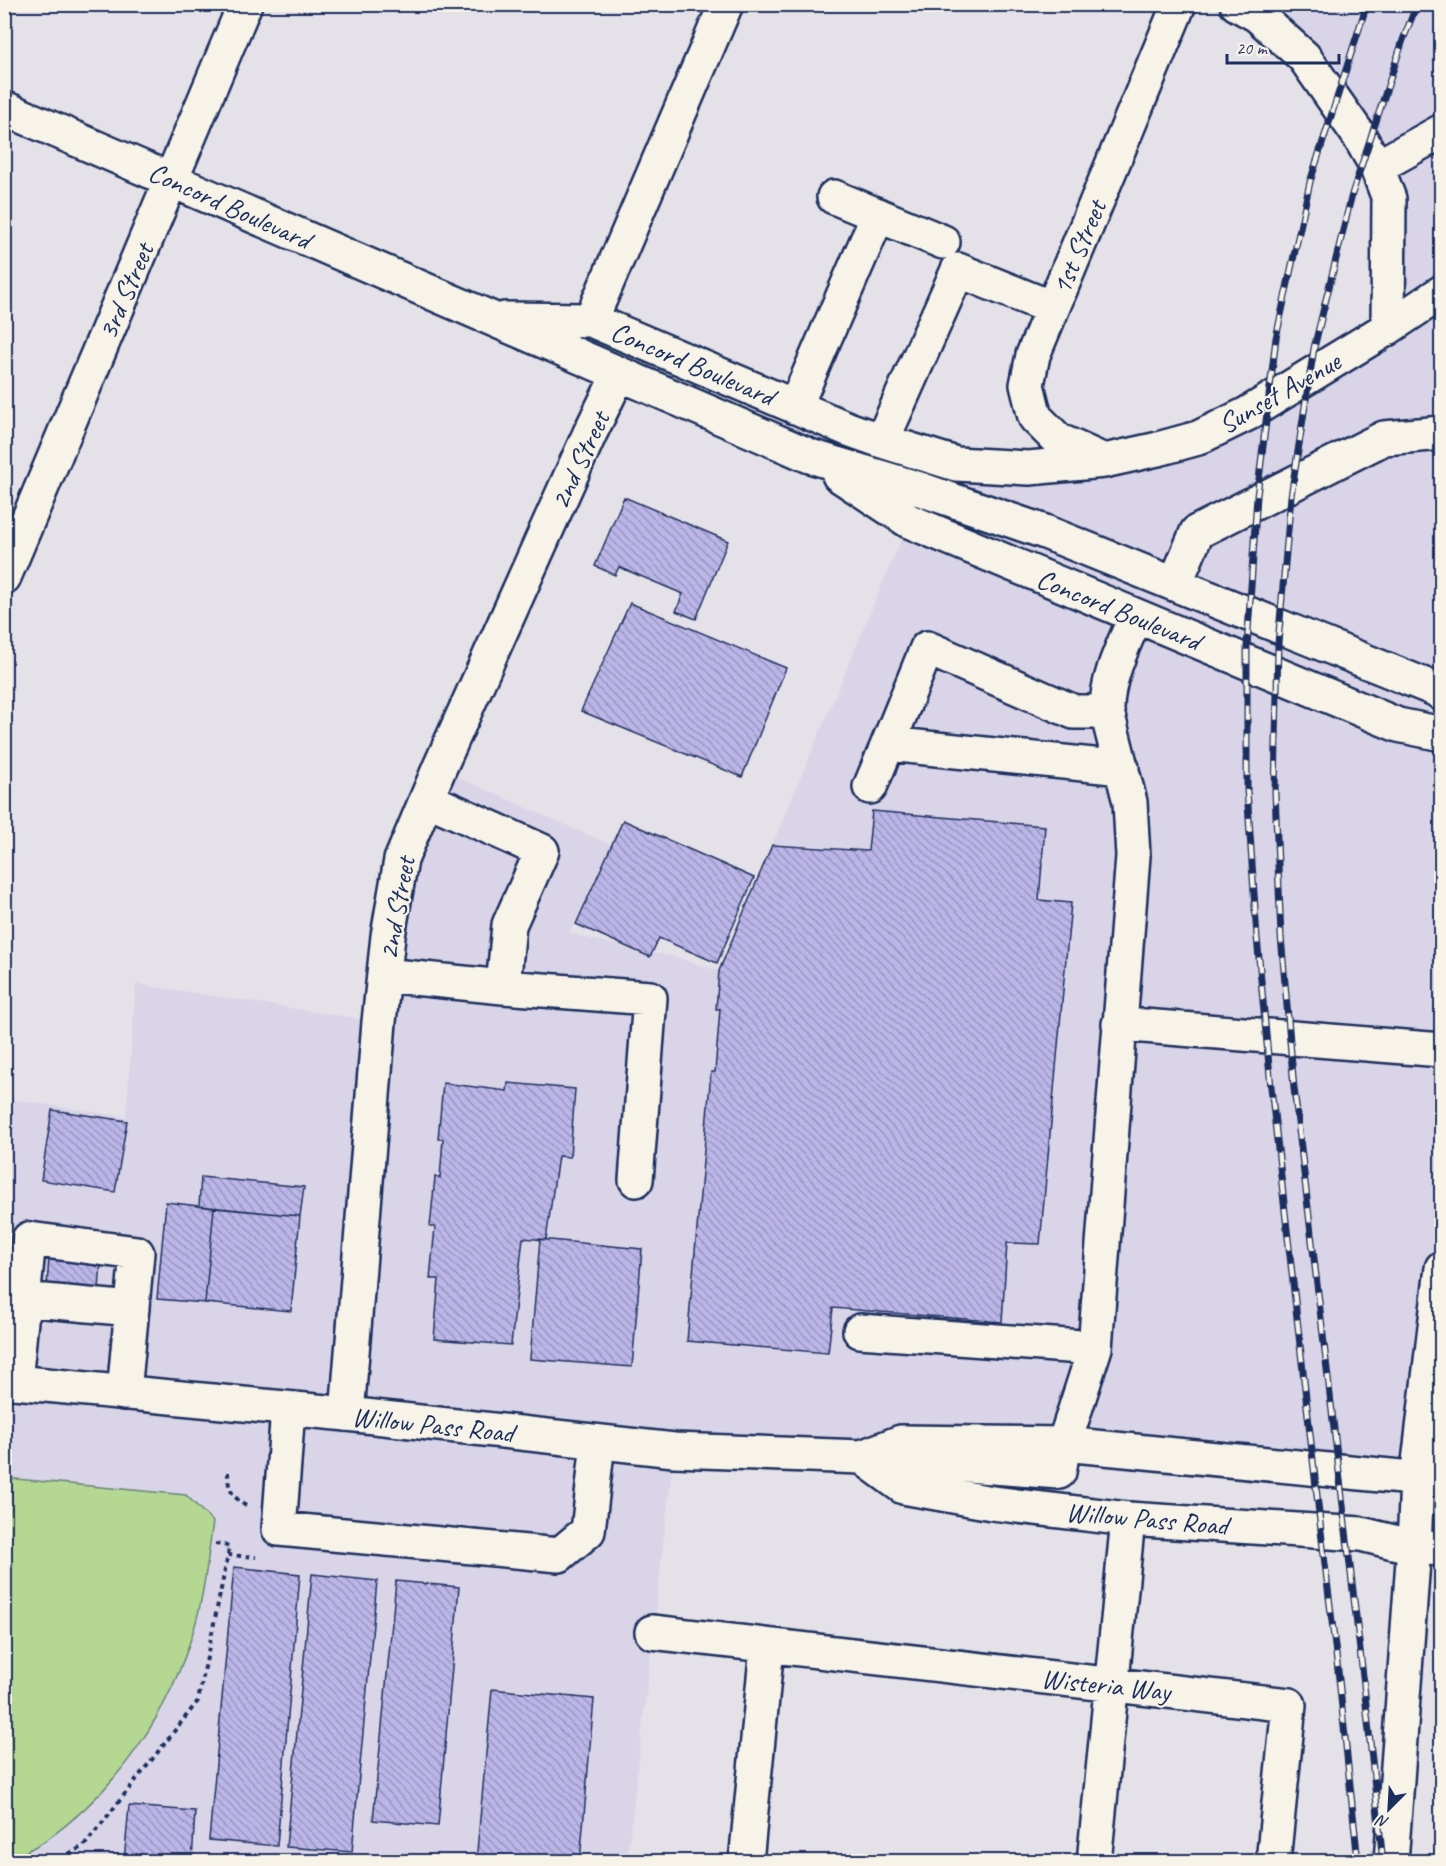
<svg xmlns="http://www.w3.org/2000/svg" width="1446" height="1866" font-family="Caveat,sans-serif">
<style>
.built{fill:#d9d4e8}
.garden{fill:#b4d892;stroke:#688478;stroke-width:1.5}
.building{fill:url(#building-back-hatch);stroke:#1b2f5e;stroke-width:1.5}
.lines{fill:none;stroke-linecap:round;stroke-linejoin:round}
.minor-casing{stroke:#1b2f5e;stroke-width:38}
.major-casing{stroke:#1b2f5e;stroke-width:38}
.path{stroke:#1b2f5e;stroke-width:4;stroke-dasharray:4.5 4.5;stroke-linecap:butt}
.minor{stroke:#f7f3e8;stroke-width:33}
.major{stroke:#f7f3e8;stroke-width:33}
.rail-casing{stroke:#1b2f5e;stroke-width:7}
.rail{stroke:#f7f3e8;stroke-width:4.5;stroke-dasharray:14;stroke-linecap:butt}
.labels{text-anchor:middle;stroke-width:4.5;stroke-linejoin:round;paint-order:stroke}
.street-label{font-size:28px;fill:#1b2f5e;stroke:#f7f3e8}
</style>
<defs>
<pattern id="building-back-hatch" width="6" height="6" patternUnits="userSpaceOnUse" patternTransform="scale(1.5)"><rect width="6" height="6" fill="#bcb6e8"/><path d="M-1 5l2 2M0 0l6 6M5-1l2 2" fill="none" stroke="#9894bf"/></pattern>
</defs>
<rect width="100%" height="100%" fill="#e5e1e8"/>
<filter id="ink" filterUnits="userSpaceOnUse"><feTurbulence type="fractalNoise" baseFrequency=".0167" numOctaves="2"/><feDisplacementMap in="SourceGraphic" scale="12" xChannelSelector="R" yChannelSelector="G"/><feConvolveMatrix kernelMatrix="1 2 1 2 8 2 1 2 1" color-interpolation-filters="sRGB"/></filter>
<g filter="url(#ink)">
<path class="built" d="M1237,5H1441L1442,1268L1417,1479L1064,1444L674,1450L627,1861H5L4,1098L126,1117L136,984L379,1022L439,769L611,845L570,933L602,942L678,958L719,971L909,521L956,464L1158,449L1388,328L1377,167Z"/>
<path class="garden" d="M5,1478L186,1495L213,1522C208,1555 205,1590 196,1622C172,1709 119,1789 45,1841C33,1848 20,1854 9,1862L4,1861Z"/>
<path class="building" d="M624,497L728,541L696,619L676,611L683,594L619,567L615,575L595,566Z
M630,603L786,668L742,777L581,711Z
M872,811L1045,826L1039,900L1071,903L1040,1244L1007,1243L1002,1322L833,1308L828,1353L687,1341L711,1072H715L720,1009H716L719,971L772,845L868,851Z
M623,820L754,878L717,963L659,938L650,957L576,924Z
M443,1083L507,1091L508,1083L575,1089L570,1157L558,1156L546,1240L523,1238L511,1345L434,1339L439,1279H430L435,1227H430L435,1177L440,1178L443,1139H438Z
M52,1110L127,1121L115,1192L41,1180Z
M201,1177L304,1187L300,1216L199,1206Z
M166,1202L214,1208L205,1303L157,1299Z
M214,1208L300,1216L291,1311L205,1303Z
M540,1239L642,1249L632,1367L530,1359Z
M49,1258L101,1262L98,1303L46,1299Z
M234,1567L300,1574L277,1846L209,1840Z
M312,1574L377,1581L352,1852L286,1847Z
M396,1581L459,1587L438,1826L373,1820Z
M492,1689L594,1699L580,1862H476Z
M129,1806L195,1811L192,1862H124Z"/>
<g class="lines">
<g class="minor-casing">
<path id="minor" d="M1237,4L1257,15L1304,57L1358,134L1377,167L1389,199L1388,328
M4,108L810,456L920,489L1045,532L1437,690L1442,694
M1377,167L1442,131
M834,197L943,242
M505,319L591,320L848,429L882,441L956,464L1029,468L1104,461L1158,449L1198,438L1247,414L1388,328L1442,292
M591,320L726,4
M795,407L878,215
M882,441L958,270L1052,308
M1102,460L1058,440L1035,417L1027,385L1033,355L1179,4
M839,475L909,521L1398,725L1442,734
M4,577L245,4
M1175,584L1197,532L1384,438L1442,433
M1107,712H1074L927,648L888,744L1122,768
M870,787L888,744
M427,799L542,851L509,925L503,987
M384,975L503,987L650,998L636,1180
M1119,1024L1442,1050
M23,1299L132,1309
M860,1331L1095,1348
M15,1382L29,1239L137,1253L124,1393
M288,1409L279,1529L559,1555L588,1531L598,1442
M347,1414L379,1022L388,936L401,860L439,769L590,433L619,374
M862,1457L1059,1472L1064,1444L1095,1348L1133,856L1130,802L1107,712C1106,679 1123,646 1136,616
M652,1632L1289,1705L1273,1862
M746,1862L767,1647
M1094,1862L1128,1519"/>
</g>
<g class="major-casing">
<path id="major" d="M4,1381L347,1414L674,1450L862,1457L901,1442L1064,1444L1442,1481
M862,1457L903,1487L992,1503L1128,1519L1361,1534L1414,1547L1442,1549
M1391,1862L1414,1547L1417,1479L1442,1268"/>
</g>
<path class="path" d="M228,1472C228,1490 231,1495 246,1506
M215,1544L229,1546L228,1555
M52,1862L84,1846L198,1701L228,1555L256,1557"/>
<use href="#minor" class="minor"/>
<use href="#major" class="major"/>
<g class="rail-casing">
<path id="rail" d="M1358,1862L1339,1679L1321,1531L1271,1087L1257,937L1247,790V647L1257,496L1276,338L1310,182L1367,4
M1383,1862L1363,1676L1294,1088L1281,936L1275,792L1278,643L1291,496L1314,348L1352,194L1403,40L1417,4"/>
</g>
<use href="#rail" class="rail"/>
</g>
</g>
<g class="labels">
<g class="street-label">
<text transform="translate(230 205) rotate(24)" y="10">Concord Boulevard</text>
<text transform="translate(1078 247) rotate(-67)" y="10">1st Street</text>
<text transform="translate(125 291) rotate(-67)" y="10">3rd Street</text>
<text transform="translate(693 363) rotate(23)" y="10">Concord Boulevard</text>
<text transform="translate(1279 392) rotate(-30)" y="10">Sunset Avenue</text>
<text transform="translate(579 460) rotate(-65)" y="10">2nd Street</text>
<text transform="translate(1119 609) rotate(22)" y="10">Concord Boulevard</text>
<text transform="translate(396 908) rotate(-80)" y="10">2nd Street</text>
<text transform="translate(433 1424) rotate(6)" y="10">Willow Pass Road</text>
<text transform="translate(1147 1518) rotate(5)" y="10">Willow Pass Road</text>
<text transform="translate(1106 1684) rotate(6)" y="10">Wisteria Way</text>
</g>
</g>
<rect width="1446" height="1866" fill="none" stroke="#f7f3e8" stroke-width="24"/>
<rect x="12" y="12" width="1422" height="1842" fill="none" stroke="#1b2f5e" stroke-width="2" filter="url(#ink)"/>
<g transform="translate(1389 1809) rotate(204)" stroke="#f7f3e8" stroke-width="4.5" paint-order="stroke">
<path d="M0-4.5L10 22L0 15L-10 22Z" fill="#1b2f5e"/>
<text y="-9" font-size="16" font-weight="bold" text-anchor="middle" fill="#1b2f5e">N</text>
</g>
<path d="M1227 54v9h112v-9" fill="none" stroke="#1b2f5e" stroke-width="3"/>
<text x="1236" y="54" font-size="18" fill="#1b2f5e" stroke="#f7f3e8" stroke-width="4.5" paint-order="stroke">20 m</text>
</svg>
